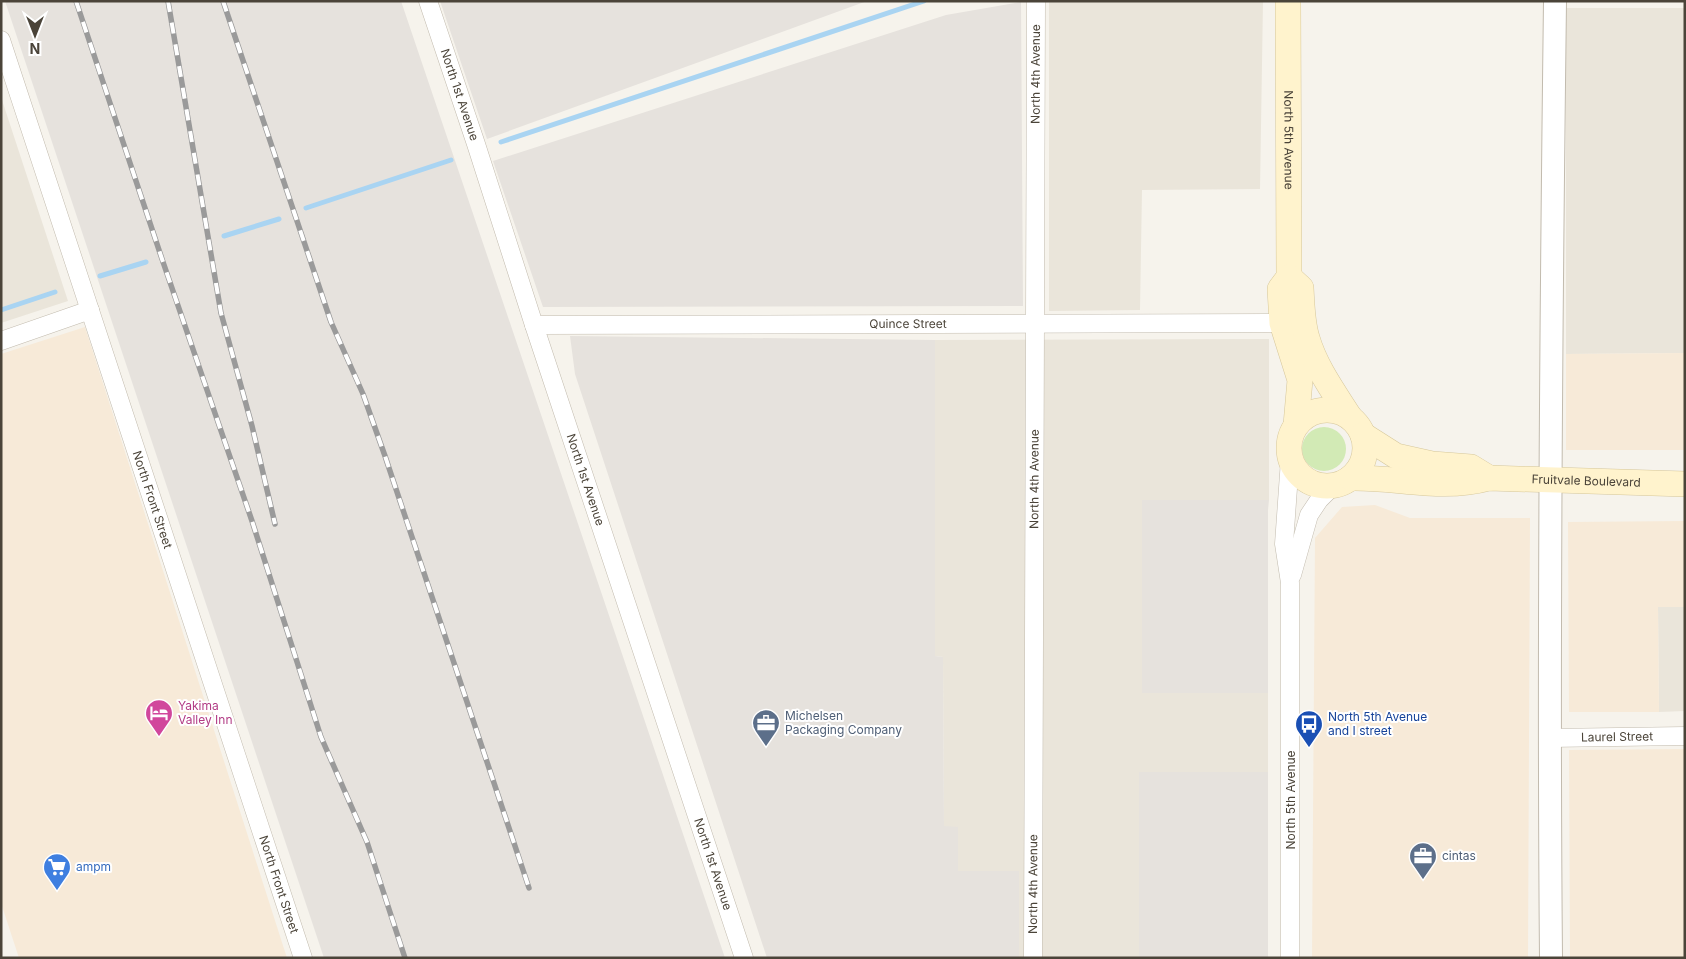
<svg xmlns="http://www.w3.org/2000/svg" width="1686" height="959" font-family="Inter,sans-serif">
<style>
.residential{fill:#eae5da}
.commercial{fill:#f7ead8}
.industrial{fill:#e6e2dd}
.green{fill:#d2eab5}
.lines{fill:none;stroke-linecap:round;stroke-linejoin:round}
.stream{stroke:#a9d4f2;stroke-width:5}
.minor-casing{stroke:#c2bbae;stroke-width:19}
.tertiary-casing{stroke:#c2bbae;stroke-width:24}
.secondary-casing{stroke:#d6c79b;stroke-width:26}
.minor{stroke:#fff;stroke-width:18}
.tertiary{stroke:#fff;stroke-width:22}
.secondary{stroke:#fff3cd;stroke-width:25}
.rail-casing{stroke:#9a9a9a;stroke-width:5.5}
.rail{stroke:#fff;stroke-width:4;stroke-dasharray:11;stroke-linecap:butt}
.labels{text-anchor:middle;stroke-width:4;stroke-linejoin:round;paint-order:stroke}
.street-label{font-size:12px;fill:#4b4439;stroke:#fff}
.hotel-label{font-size:12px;fill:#b23c85;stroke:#fff;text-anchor:start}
.service-label{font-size:12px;fill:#4e5e75;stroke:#fff;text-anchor:start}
.transit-label{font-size:12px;fill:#164399;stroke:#fff;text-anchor:start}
.shop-label{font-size:12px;fill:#366cbe;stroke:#fff;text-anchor:start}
</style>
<rect width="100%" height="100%" fill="#f6f3ec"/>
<path class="residential" d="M1049,1H1263L1260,189L1142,190L1140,310L1049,311Z
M1566,8H1685V353L1566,354Z
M1,97L68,301L1,323Z
M1269,339V500H1142V693H1268V772H1139V958H1019V871H958V827H944L943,657L935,656V340Z
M1658,607H1685V711L1659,712Z"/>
<path class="commercial" d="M85,327L287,958H19L1,903V354Z
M1685,353V450H1566V354Z
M1375,505L1410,518H1530L1528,958H1312L1315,538L1342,507Z
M1685,521V607H1658L1659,712H1569L1568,522Z
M1685,749V958H1570L1569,750Z"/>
<path class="industrial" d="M5,1H401L725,958H324Z
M440,1H867L487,139Z
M1021,2L1023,306L543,307L493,161L946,15Z
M570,336L935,340V656L943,657L944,826L958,827V871H1019V958H767L575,374Z
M1142,500H1269L1268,510V693H1142Z
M1139,772H1268V958H1139Z"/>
<path class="green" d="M1302 449a22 22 0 1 1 44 0a22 22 0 1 1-44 0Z"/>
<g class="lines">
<path class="stream" d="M501,142L924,1
M306,208L451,160
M224,236L279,219
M100,276L146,262
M1,310L55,292"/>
<g class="minor-casing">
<g id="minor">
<path id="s1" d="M428,1L476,144L534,325L744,958"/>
<path id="s2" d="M1,40L303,958"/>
<path id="s3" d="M534,325L1282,323"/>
<path d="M1,341L90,310"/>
<path d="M1290,460L1284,544L1290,583V958"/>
<path d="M1292,575L1309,515L1319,500L1334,485"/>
<path id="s4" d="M1549,738L1685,736"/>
<path id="s5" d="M1033,958L1036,1"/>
</g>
</g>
<g class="tertiary-casing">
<path id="tertiary" d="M1551,958C1548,639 1551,320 1555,1"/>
</g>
<g class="secondary-casing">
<g id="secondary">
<path id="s6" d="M1288,1L1289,277L1280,289L1282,323L1300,380L1296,425"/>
<path d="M1289,277L1301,288C1302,304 1302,322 1307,338C1315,366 1333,391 1349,416"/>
<circle cx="1327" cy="448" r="38"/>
<path d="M1363,435L1396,456L1432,464L1471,467L1489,478"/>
<path id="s7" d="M1351,478C1398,477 1442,491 1489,478L1685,484"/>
</g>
</g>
<use href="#minor" class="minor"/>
<use href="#tertiary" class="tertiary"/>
<use href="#secondary" class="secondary"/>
<g class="rail-casing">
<path id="rail" d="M76,1L162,259L252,521L321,737L367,842L405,958
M168,1L221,313L252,426L275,524
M223,1L331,322L363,394L385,456L529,888"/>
</g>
<use href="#rail" class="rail"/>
</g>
<defs>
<g id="hotel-pin" transform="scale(1.4375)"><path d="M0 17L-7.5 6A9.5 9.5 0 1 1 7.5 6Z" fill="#d1479c" stroke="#fff"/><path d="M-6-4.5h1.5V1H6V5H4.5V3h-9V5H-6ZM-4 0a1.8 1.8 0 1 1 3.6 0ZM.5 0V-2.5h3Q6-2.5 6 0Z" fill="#fff"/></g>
<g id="office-pin" transform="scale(1.4375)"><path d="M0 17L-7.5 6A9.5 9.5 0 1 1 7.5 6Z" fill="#5c6f8a" stroke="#fff"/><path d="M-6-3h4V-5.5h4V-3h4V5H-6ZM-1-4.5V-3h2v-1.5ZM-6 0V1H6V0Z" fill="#fff"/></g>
<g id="bus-pin" transform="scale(1.4375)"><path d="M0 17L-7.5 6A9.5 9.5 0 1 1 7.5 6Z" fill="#1a4fb4" stroke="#fff"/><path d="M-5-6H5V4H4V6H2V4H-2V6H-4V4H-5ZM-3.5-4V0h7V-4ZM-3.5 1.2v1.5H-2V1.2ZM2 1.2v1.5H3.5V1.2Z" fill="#fff"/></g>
<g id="supermarket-pin" transform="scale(1.4375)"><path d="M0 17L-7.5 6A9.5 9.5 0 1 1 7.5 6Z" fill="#3f7fe0" stroke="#fff"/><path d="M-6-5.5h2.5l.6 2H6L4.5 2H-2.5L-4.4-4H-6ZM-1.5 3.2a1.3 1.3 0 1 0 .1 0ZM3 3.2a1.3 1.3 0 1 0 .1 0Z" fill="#fff"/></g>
</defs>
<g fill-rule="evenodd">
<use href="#hotel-pin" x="159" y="713"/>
<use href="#office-pin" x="766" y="723"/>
<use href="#bus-pin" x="1309" y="724"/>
<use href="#office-pin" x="1423" y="856"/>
<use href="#supermarket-pin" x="57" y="867"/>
</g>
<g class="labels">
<g class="street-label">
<text dy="4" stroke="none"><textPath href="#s5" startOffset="884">North 4th Avenue</textPath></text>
<text dy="4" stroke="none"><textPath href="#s1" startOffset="99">North 1st Avenue</textPath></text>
<text dy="4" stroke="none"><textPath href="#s6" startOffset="139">North 5th Avenue</textPath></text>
<text dy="4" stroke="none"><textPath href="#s3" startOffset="374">Quince Street</textPath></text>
<text dy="4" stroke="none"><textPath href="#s5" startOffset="479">North 4th Avenue</textPath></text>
<text dy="4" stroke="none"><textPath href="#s1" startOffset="504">North 1st Avenue</textPath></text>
<text dy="4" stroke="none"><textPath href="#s7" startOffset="236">Fruitvale Boulevard</textPath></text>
<text dy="4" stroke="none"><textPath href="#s2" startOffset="484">North Front Street</textPath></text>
<text dy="4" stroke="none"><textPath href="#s4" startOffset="68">Laurel Street</textPath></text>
<text transform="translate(1291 800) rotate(-90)" y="4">North 5th Avenue</text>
<text dy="4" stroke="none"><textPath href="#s1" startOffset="909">North 1st Avenue</textPath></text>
<text dy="4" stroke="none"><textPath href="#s2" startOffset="889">North Front Street</textPath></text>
<text dy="4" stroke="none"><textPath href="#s5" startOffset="74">North 4th Avenue</textPath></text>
</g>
<g class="hotel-label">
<text x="178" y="710">Yakima<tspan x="178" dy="14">Valley Inn</tspan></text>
</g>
<g class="service-label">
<text x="785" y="720">Michelsen<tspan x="785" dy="14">Packaging Company</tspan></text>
<text x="1442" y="860">cintas</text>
</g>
<g class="transit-label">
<text x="1328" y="721">North 5th Avenue<tspan x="1328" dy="14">and I street</tspan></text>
</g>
<g class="shop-label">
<text x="76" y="871">ampm</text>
</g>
</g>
<rect width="1686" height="959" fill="none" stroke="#4b4439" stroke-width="5"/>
<g transform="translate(35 35) rotate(180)" stroke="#ffffff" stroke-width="4" paint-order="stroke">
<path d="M0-4L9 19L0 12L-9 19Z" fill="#4b4439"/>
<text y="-8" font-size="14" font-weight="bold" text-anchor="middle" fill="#4b4439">N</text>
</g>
</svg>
